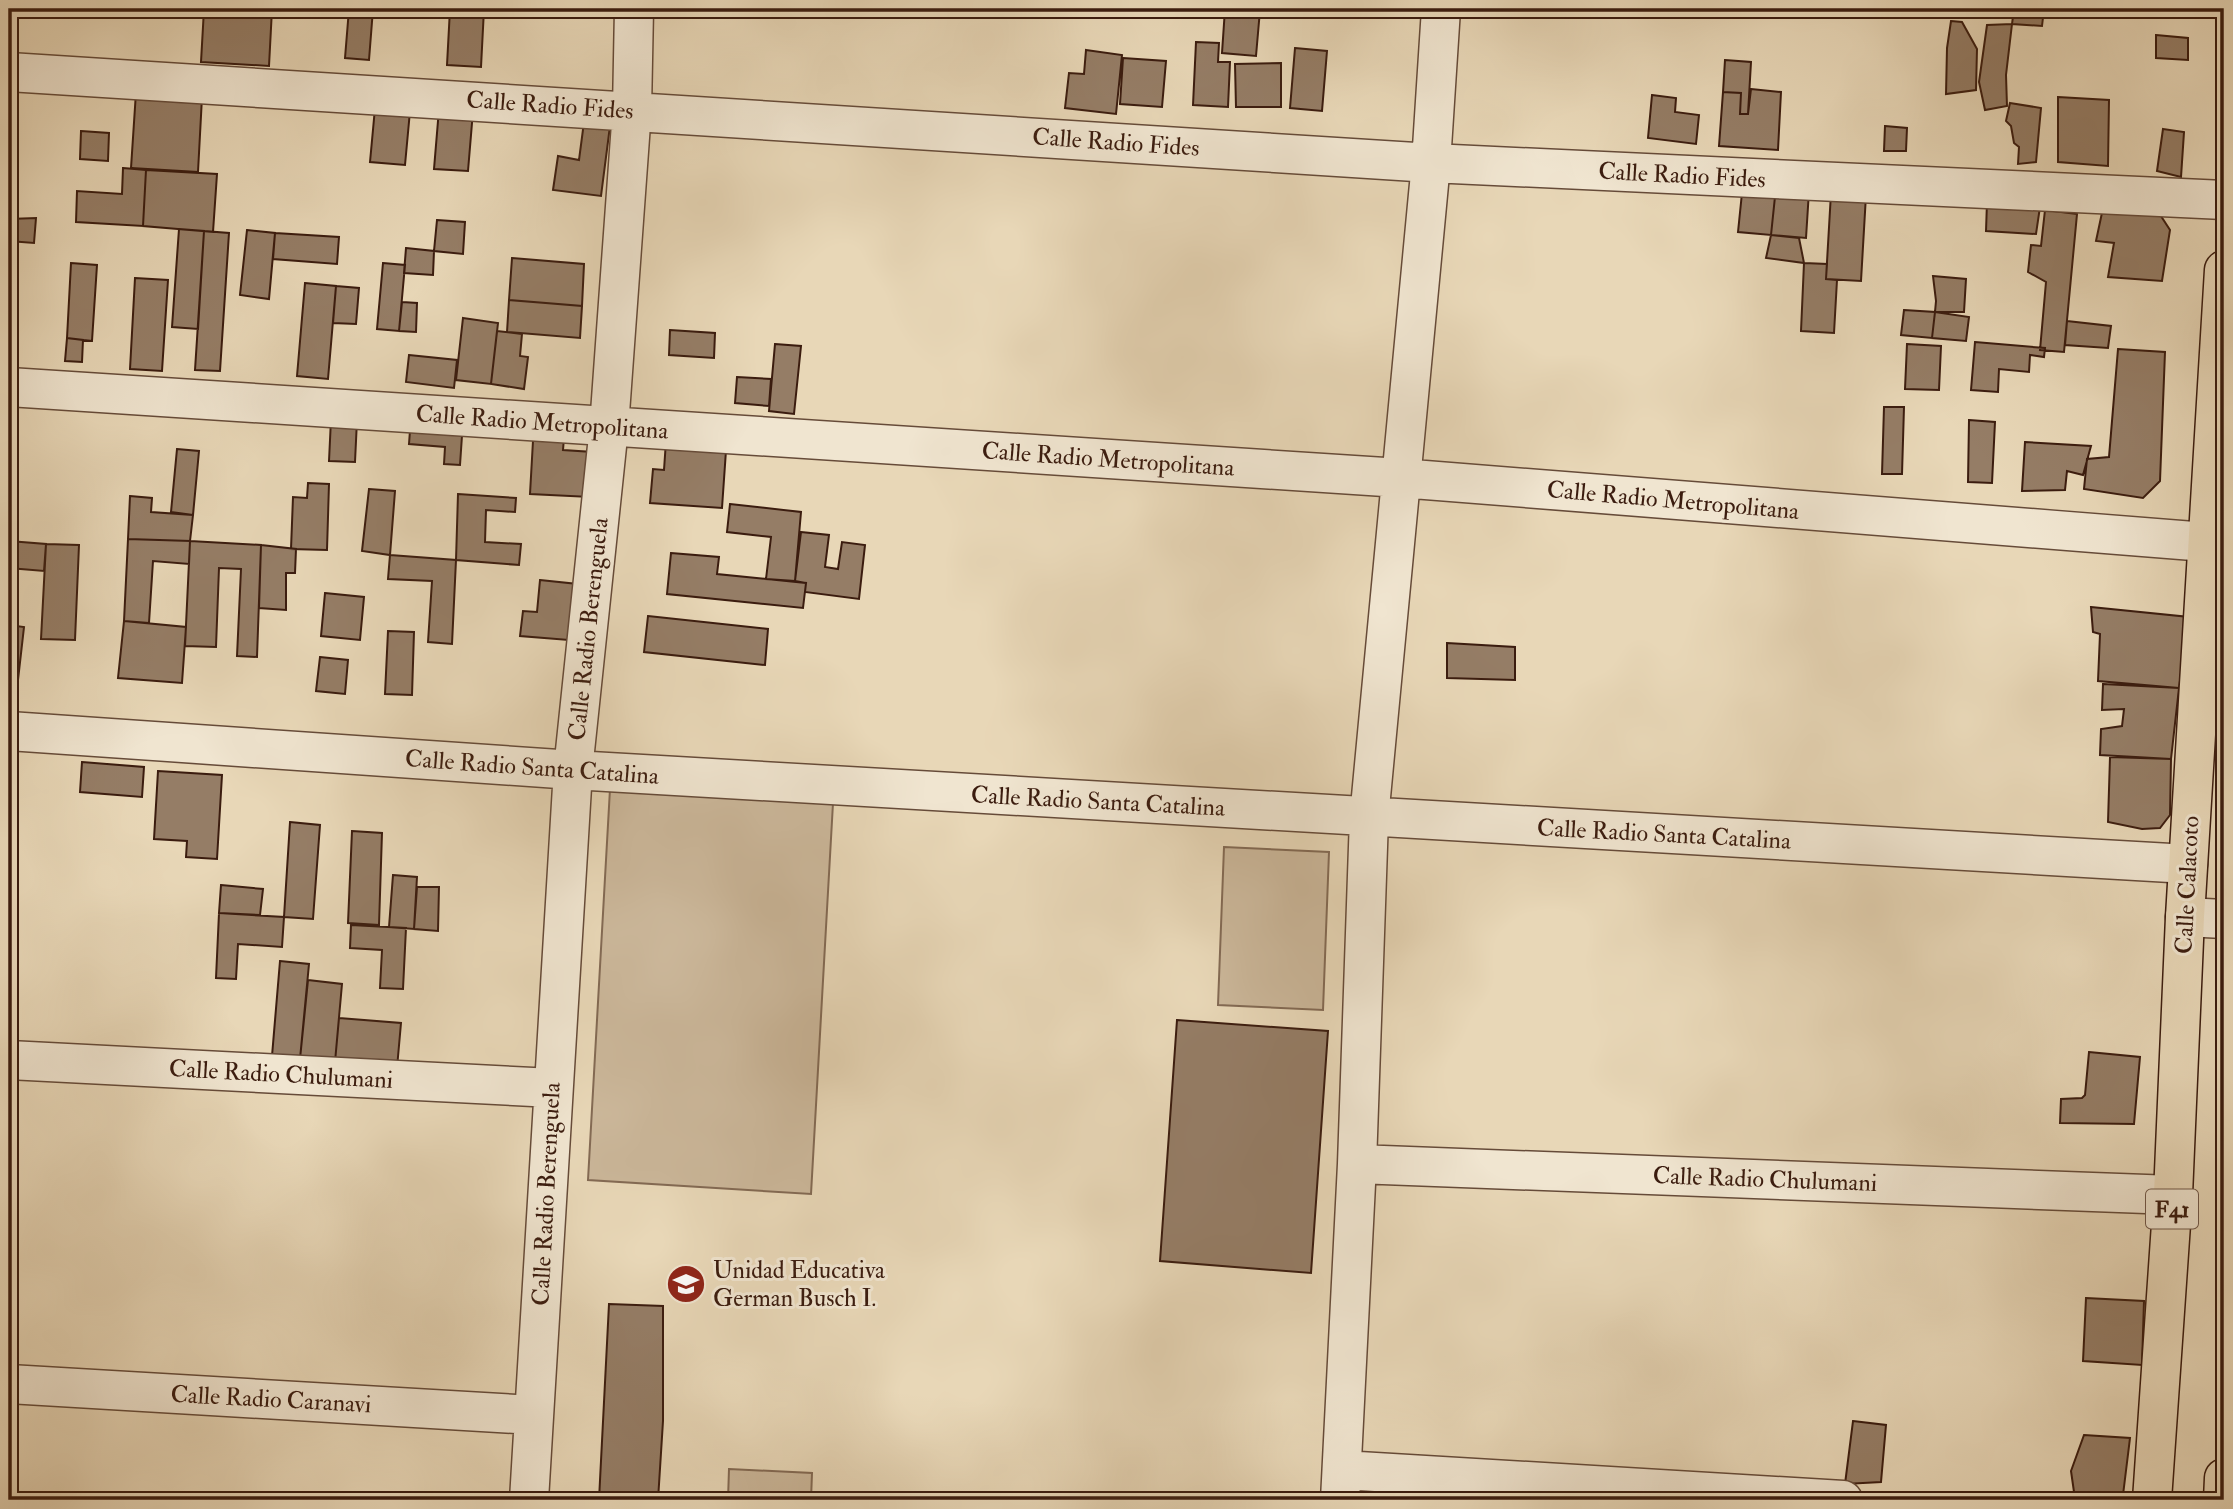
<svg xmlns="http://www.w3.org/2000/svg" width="2233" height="1509" font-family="'IM FELL Double Pica',serif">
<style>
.green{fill:#cbb79a;stroke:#836a54;stroke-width:2}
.building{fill:#957d66;stroke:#3b1c0f;stroke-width:2}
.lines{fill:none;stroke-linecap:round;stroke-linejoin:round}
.minor-casing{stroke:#664b39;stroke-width:41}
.major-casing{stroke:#3b1c0f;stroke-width:41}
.minor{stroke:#f0e5d0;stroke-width:38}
.major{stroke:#e8d7b7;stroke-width:38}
.labels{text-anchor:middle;stroke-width:6;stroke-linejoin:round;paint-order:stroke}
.shield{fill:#f0e5d0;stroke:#715849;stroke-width:2}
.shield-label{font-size:23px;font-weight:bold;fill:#3b1c0f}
.street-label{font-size:24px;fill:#3b1c0f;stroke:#f0e5d0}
.poi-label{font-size:24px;fill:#3b1c0f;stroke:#f0e5d0;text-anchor:start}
</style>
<rect width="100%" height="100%" fill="#e8d7b7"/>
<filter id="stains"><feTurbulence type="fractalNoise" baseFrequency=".00286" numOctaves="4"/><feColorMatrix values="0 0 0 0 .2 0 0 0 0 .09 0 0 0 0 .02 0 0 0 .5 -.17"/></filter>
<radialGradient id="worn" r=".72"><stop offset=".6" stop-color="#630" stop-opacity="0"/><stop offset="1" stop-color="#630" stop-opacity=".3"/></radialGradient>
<path class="green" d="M610,789L833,803L811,1194L588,1180Z
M1224,847L1329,852L1323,1010L1218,1005Z
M729,1469L812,1473L811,1500H728Z"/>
<path class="building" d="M204,9H272L269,66L201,62Z
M349,9H373L369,60L345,58Z
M373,9H418V16L372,13Z
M450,9H484L481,67L447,65Z
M1225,9L1260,10L1256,56L1222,53Z
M2014,9H2044L2042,26L2012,24Z
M1951,21L1962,22L1977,49L1976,90L1946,94L1947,48Z
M2012,24L2006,75L2007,106L1985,110L1979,82L1987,25Z
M2156,35L2188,38V60L2156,58Z
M1196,42L1219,43L1218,62H1230L1228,107L1193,105Z
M1295,48L1327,51L1322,111L1290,108Z
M1086,50L1122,55L1116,114L1065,108L1069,73L1084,74Z
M1123,58L1166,61L1162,107L1120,104Z
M1725,60L1751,62L1748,114H1740L1741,93L1723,92Z
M1281,63V107H1236L1235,64Z
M1751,89L1781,92L1778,150L1719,146L1723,92L1741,93L1740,114H1748Z
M136,92L202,97L198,172L131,168Z
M1652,95L1676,98L1675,112L1699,115L1696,144L1648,138Z
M2058,97L2109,100L2108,166L2058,162Z
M2010,103L2041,108L2036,162L2018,164L2019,147L2014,143L2011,126L2006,121Z
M375,108L410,111L405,165L370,162Z
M439,109L473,111L468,171L434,169Z
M584,122L610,126L601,196L553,190L558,156L579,160Z
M1885,126L1907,128L1906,151H1884Z
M2163,129L2184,132L2181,177L2157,171Z
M81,131L109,133L108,161L80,159Z
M123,168L146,170L143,226L76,222L77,191L122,194Z
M146,170L217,174L213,232L143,226Z
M1743,183L1776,187L1771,235L1738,232Z
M1776,187L1809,191L1806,238L1771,235Z
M1831,193L1866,195L1861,281L1826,279Z
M1987,202L2040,207L2036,234L1986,231Z
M2103,208L2157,210L2170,230L2162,281L2108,277L2114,243L2096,241Z
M2045,210L2077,214L2064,352L2040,350L2046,282L2028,272L2031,245L2041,246Z
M36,218L34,243L9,241V219Z
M437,220L465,222L463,254L434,251Z
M179,229L204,231L198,329L172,327Z
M247,230L275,233L269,299L240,295Z
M204,231L229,233L220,371L195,370Z
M275,233L339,237L337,264L273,259Z
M1771,235L1799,238L1804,263L1766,258Z
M406,248L434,251L433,275L404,273Z
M512,258L584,264L582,306L509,300Z
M71,263L97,265L92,341L67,338Z
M383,263L405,265L399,331L377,329Z
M1804,263L1827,264L1826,279L1837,280L1834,333L1801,331Z
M1933,276L1966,279L1964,312H1935L1936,301Z
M135,278L168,280L162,371L130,369Z
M305,283L336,286L328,379L297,376Z
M336,286L359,288L356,324L333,323Z
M509,300L582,306L580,338L507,332Z
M402,302L417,303L416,332L399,331Z
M1904,310L1935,312L1932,338L1901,335Z
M1935,312L1969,317L1966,341L1932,338Z
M463,318L498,323L491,384L456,380Z
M2067,321L2111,326L2108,348L2065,345Z
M670,330L715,333L714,358L669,355Z
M497,331L522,334L520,356L528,357L524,389L491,384Z
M67,338L83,340L82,362L65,361Z
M1975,342L2045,348L2044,357L2030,355L2029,372L1999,369L1998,392L1971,390Z
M775,344L801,346L794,414L769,411Z
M1907,344L1941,346L1939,390L1905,389Z
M2118,349L2165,352L2160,481L2143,498L2084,489L2087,459L2109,457Z
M409,355L457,360L454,388L406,382Z
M737,377L771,379L769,406L735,403Z
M1884,407H1904L1902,474H1882Z
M411,417L463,421L460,465L444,464L445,447L409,444Z
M331,419L357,420L355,462L329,461Z
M1969,420L1995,422L1992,483L1968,482Z
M534,423L565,426L563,450L593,452L590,497L530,494Z
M727,436L722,508L650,503L653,469L664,470L666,441Z
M2025,442L2091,446L2083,475L2067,471L2065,490L2022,491Z
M177,449L199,451L193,515L171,512Z
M308,483L329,484L327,550L291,549L293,497L307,498Z
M369,489L395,491L390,555L362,551Z
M458,494L516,498L515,512L486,510L485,542L521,544L519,565L456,560Z
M130,496L152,498L151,512L193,515L190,541L128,539Z
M730,504L801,512L795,581L766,579L771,537L727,532Z
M801,532L829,535L825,567L838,569L842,542L865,545L859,599L805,592L806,583L795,581Z
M128,539L190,541L189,564L153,561L149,623L124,621Z
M9,541L46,544L44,571L9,568Z
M190,541L261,545L257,657L237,656L241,569L219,568L216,647L185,646Z
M46,544L79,545L75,640L41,639Z
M261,545L296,549L295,573H286V610L259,608Z
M671,553L719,557L717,574L806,583L803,608L667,594Z
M390,555L456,560L452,644L428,642L432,581L388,579Z
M540,580L587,585L581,641L520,636L523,611L537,612Z
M325,593L364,597L360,640L321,636Z
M2091,607L2189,617L2179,688L2098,681L2100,634L2093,632Z
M648,616L768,629L765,665L644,652Z
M124,621L186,627L182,683L118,678Z
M9,625L24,627L18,680L9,679Z
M388,631L414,632L412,695L385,694Z
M1447,643L1515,647V680L1447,678Z
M320,657L348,660L345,694L316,691Z
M2103,684L2179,688L2171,759L2100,755L2101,729L2122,726L2124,709L2102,710Z
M2110,757L2171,759L2170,815L2160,828L2142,829L2108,822Z
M82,762L144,767L142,797L80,792Z
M158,771L222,775L217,859L186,857L187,841L154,839Z
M290,822L320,825L313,919L284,917Z
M352,831L382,833L379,925L348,923Z
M393,875L417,877L414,929L389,927Z
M221,885L263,889L260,915L219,913Z
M417,887H439L438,931L414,929Z
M219,913L284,917L282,947L238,944L236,979L216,978Z
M351,925L406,928L403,989L380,988L382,950L350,948Z
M280,961L309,964L300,1059L272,1056Z
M308,980L342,984L335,1062L300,1059Z
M339,1018L401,1023L397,1068L335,1062Z
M1177,1020L1328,1031L1311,1273L1160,1261Z
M2089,1052L2140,1057L2134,1124L2060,1123L2061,1099L2082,1098L2085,1095Z
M2086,1298L2144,1301L2142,1365L2083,1361Z
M609,1304L663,1306V1421L658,1500H599Z
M1853,1421L1886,1425L1881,1482L1845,1484Z
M2084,1435L2130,1438L2123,1495L2106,1498L2074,1492L2071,1471Z"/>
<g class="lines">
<g class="minor-casing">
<path id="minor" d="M9,72L1431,163L2224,200
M9,387L1400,478L2206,542L2224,548
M9,731L573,770L2188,864
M2185,917L2224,919
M9,1060L553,1088
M1357,1164L2173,1195
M9,1384L533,1415
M1342,1470L1843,1500
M529,1500L573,770L609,427L632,110L634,9
M1340,1500L1357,1164L1369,818L1431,163L1441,9"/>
</g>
<g class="major-casing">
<path id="major" d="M2152,1500L2173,1195L2185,917L2224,270
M2223,1500L2224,1478"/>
</g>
<use href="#minor" class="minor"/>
<use href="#major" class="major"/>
</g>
<defs>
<g id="school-disc" transform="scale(2.0125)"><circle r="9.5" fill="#8f2418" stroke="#f0e5d0"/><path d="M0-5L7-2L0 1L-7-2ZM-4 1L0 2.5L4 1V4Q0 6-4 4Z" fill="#fff"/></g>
</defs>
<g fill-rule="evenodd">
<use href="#school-disc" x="686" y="1284"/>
</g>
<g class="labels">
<rect class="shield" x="2146" y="1189.5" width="52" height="39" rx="5"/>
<g class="shield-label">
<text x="2172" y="1217">F41</text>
</g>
<g class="street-label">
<text transform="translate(550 105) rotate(4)" y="8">Calle Radio Fides</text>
<text transform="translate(1116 142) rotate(4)" y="8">Calle Radio Fides</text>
<text transform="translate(1682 175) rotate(3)" y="8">Calle Radio Fides</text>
<text transform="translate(542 422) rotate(4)" y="8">Calle Radio Metropolitana</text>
<text transform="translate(1108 459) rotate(4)" y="8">Calle Radio Metropolitana</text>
<text transform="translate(1673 500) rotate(5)" y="8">Calle Radio Metropolitana</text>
<text transform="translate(588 629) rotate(-84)" y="8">Calle Radio Berenguela</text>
<text transform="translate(532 767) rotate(4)" y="8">Calle Radio Santa Catalina</text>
<text transform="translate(1098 801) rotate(3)" y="8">Calle Radio Santa Catalina</text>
<text transform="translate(1664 834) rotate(3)" y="8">Calle Radio Santa Catalina</text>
<text transform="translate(2187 885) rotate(-87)" y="8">Calle Calacoto</text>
<text transform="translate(281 1074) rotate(3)" y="8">Calle Radio Chulumani</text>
<text transform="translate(1765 1179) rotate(2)" y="8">Calle Radio Chulumani</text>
<text transform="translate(546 1194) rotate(-87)" y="8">Calle Radio Berenguela</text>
<text transform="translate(271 1399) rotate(3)" y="8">Calle Radio Caranavi</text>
</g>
<g class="poi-label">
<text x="713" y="1278">Unidad Educativa<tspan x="713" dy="28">German Busch I.</tspan></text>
</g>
</g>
<rect width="2233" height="1509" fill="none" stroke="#e8d7b7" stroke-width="35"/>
<rect x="10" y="10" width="2212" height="1488" fill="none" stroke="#3b1c0f" stroke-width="3.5"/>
<rect x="18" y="18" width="2198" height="1474" fill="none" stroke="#3b1c0f" stroke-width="2"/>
<rect width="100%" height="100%" filter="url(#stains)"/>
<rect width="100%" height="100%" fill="url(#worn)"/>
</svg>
